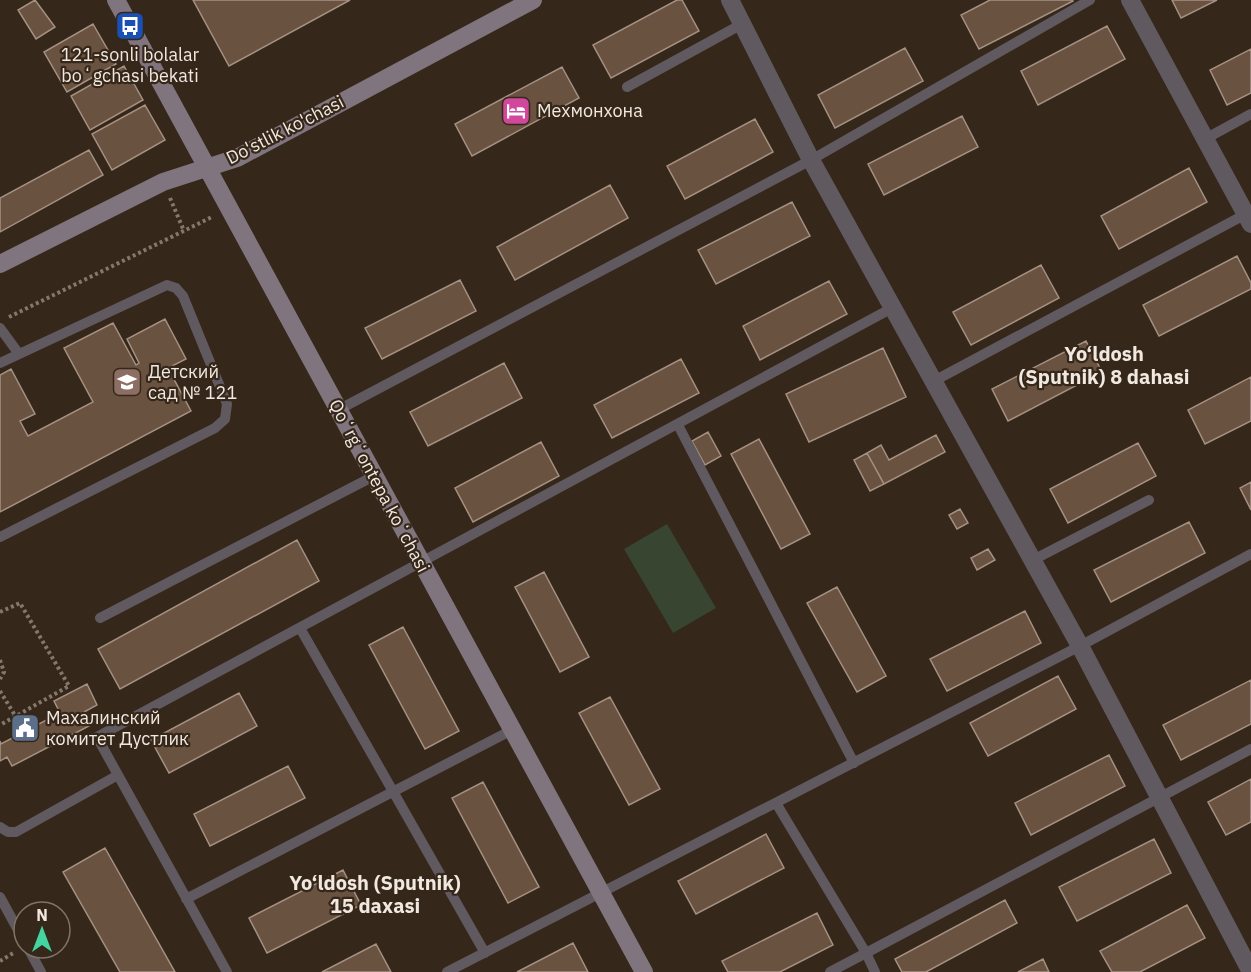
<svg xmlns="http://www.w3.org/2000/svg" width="1251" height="972" font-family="'IBM Plex Sans',sans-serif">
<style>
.green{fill:#374531}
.building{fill:#6a5241;stroke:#a59183;stroke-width:1.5}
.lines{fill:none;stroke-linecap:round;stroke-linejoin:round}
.path{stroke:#84786c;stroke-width:4;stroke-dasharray:3 3;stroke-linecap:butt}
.lane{stroke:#615960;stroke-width:10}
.street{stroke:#615960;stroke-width:18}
.secondary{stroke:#80747e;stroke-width:18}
.labels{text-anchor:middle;stroke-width:4.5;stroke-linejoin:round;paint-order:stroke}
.poi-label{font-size:18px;fill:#f1e8df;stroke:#352719;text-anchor:start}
.street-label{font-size:18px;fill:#f1e8df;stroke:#352719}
.neighbourhood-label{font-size:20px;font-weight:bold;fill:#f1e8df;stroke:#352719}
</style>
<rect width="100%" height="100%" fill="#352719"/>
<path class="green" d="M667,524L716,608L673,633L624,549Z"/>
<path class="building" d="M35,0L55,27L36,39L18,10Z
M193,0H350L229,66Z
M677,0H682L699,31L611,78L593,45Z
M990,0H1072L1073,1L979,49L961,15Z
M1172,0H1217L1181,18Z
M93,24L116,64L67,92L44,52Z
M1107,26L1125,59L1038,105L1021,71Z
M905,48L923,81L835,128L818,95Z
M1251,49V93L1227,105L1210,70Z
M124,66L143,100L90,130L71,96Z
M562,67L579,98L472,156L455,124Z
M145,105L165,140L112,170L92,134Z
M962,116L978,147L884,195L868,164Z
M755,119L773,152L685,199L667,166Z
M89,150L103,175L0,232V198Z
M1189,168L1207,202L1119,249L1101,216Z
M610,185L628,218L515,280L497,247Z
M792,202L810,236L716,284L698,250Z
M1237,256L1251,283V289L1159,336L1143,305Z
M1041,265L1059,298L971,345L953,312Z
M460,280L476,311L382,359L365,328Z
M829,281L847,314L760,360L743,326Z
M165,319L186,359L168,368L191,411L0,512V375L11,369L35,414L20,421L28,436L93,402L64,348L113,323L136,365L139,363L127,339Z
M1086,341L1102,372L1008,421L992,389Z
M883,348L906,397L809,442L786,394Z
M681,359L699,393L612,438L594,405Z
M504,363L522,398L428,446L410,412Z
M1251,377V421L1205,444L1188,410Z
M708,432L721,456L705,465L692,441Z
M936,435L945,452L884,484L867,453L881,445L889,460Z
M759,439L810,534L781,549L731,454Z
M541,442L559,476L473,522L455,488Z
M1138,443L1156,476L1068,523L1050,489Z
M867,453L884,484L870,491L854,460Z
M1251,482V510L1240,488Z
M960,509L968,523L957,529L949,515Z
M1189,522L1205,553L1111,602L1094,570Z
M297,540L319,581L120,689L98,649Z
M988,549L995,560L977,570L971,558Z
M544,572L589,657L560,672L515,587Z
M837,587L886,676L857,692L807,603Z
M1025,611L1041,643L947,691L930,659Z
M403,627L459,731L425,749L369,645Z
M1058,676L1076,709L988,756L970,723Z
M1251,680V724L1181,760L1163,725Z
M87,684L97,705L84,712L91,725L12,766L7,757L0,761V741L1,744L22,733L18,726L36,717L39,724L60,713L54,701Z
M239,693L257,726L169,773L151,740Z
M610,697L660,789L629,805L579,713Z
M1109,755L1125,786L1031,835L1015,803Z
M288,766L305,798L210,846L194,814Z
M1251,779V822L1226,835L1208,802Z
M483,782L539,887L508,903L452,798Z
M766,834L784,868L696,914L678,881Z
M1154,839L1171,873L1077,921L1059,887Z
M105,848L175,972H120L63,872Z
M343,870L361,905L267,953L249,918Z
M1005,900L1017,923L926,972H902L895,959Z
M1187,905L1205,938L1140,972H1112L1100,951Z
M817,913L833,945L780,972H728L722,961Z
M573,943L588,972H517Z
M376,944L391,972H322Z
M1043,959L1049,972H1018Z"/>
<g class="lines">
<path class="path" d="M170,198L184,231
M9,317L212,217
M0,612L20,603L69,686L0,725
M0,660L4,672L0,679
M0,691L16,717
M0,961L15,952"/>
<path class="lane" d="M627,87L742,24
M1205,139L1251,114
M0,328L19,354
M0,363L167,285L176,288L183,296L227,404L225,419L215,428L0,537
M934,381L1246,214
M338,410L811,160L1090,0
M678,425L854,763
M1033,560L1149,500
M100,618L374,476
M300,628L485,953
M776,803L866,953L830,972
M0,827L8,832H16L118,775
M0,897L24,941
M186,899L512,730
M28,948L41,972
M227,972L97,737L894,307
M447,972L1080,646L1251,554
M875,972L866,953L1251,749"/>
<path class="street" d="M730,0L811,160L1080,646L1251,972
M1130,0L1251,224"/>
<path class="secondary" d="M116,0L644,972
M0,264L163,182L237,158L533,0"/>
</g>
<defs>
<g id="bus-square" transform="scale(1.5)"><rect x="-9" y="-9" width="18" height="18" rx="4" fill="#1a4fb4" stroke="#352719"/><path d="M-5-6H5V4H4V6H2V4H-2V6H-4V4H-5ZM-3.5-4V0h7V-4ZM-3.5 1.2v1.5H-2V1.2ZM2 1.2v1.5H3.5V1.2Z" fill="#fff"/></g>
<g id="hotel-square" transform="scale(1.5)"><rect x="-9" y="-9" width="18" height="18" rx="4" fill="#d1479c" stroke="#352719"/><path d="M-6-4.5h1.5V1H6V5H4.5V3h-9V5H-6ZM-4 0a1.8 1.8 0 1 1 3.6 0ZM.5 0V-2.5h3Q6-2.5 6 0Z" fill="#fff"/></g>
<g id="school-square" transform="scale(1.5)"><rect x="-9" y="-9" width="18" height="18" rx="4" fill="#8d6e63" stroke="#352719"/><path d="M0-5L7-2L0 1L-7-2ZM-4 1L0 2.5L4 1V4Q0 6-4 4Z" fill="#fff"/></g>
<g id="civic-square" transform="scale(1.5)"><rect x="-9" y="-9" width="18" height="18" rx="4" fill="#5c6f8a" stroke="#352719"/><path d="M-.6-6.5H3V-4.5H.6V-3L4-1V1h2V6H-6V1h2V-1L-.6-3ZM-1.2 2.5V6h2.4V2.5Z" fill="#fff"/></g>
</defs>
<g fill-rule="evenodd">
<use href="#bus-square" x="130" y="26"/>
<use href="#hotel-square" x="516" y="111"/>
<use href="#school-square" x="127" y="382"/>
<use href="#civic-square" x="25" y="728"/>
</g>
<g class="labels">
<g class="poi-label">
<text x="130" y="61" text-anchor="middle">121-sonli bolalar<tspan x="130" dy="21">boʻgchasi bekati</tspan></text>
<text x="537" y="117">Мехмонхона</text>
<text x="148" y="378">Детский<tspan x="148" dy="21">сад № 121</tspan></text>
<text x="46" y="724">Махалинский<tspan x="46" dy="21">комитет Дустлик</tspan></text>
</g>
<g class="street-label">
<text transform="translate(285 130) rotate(-27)" y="6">Do'stlik ko'chasi</text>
<text transform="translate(379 486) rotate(62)" y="6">Qoʻrgʻontepa koʻchasi</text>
</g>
<g class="neighbourhood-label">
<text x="1104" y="361">Yo‘ldosh<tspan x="1104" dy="23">(Sputnik) 8 dahasi</tspan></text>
<text x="375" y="890">Yo‘ldosh (Sputnik)<tspan x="375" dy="23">15 daxasi</tspan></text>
</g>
</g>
<g transform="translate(42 930)"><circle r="28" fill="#352719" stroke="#807468" stroke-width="1.5"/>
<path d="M0-4.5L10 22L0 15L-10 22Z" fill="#43d4a0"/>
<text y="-9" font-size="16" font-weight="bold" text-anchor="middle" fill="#f1e8df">N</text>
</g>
</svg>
